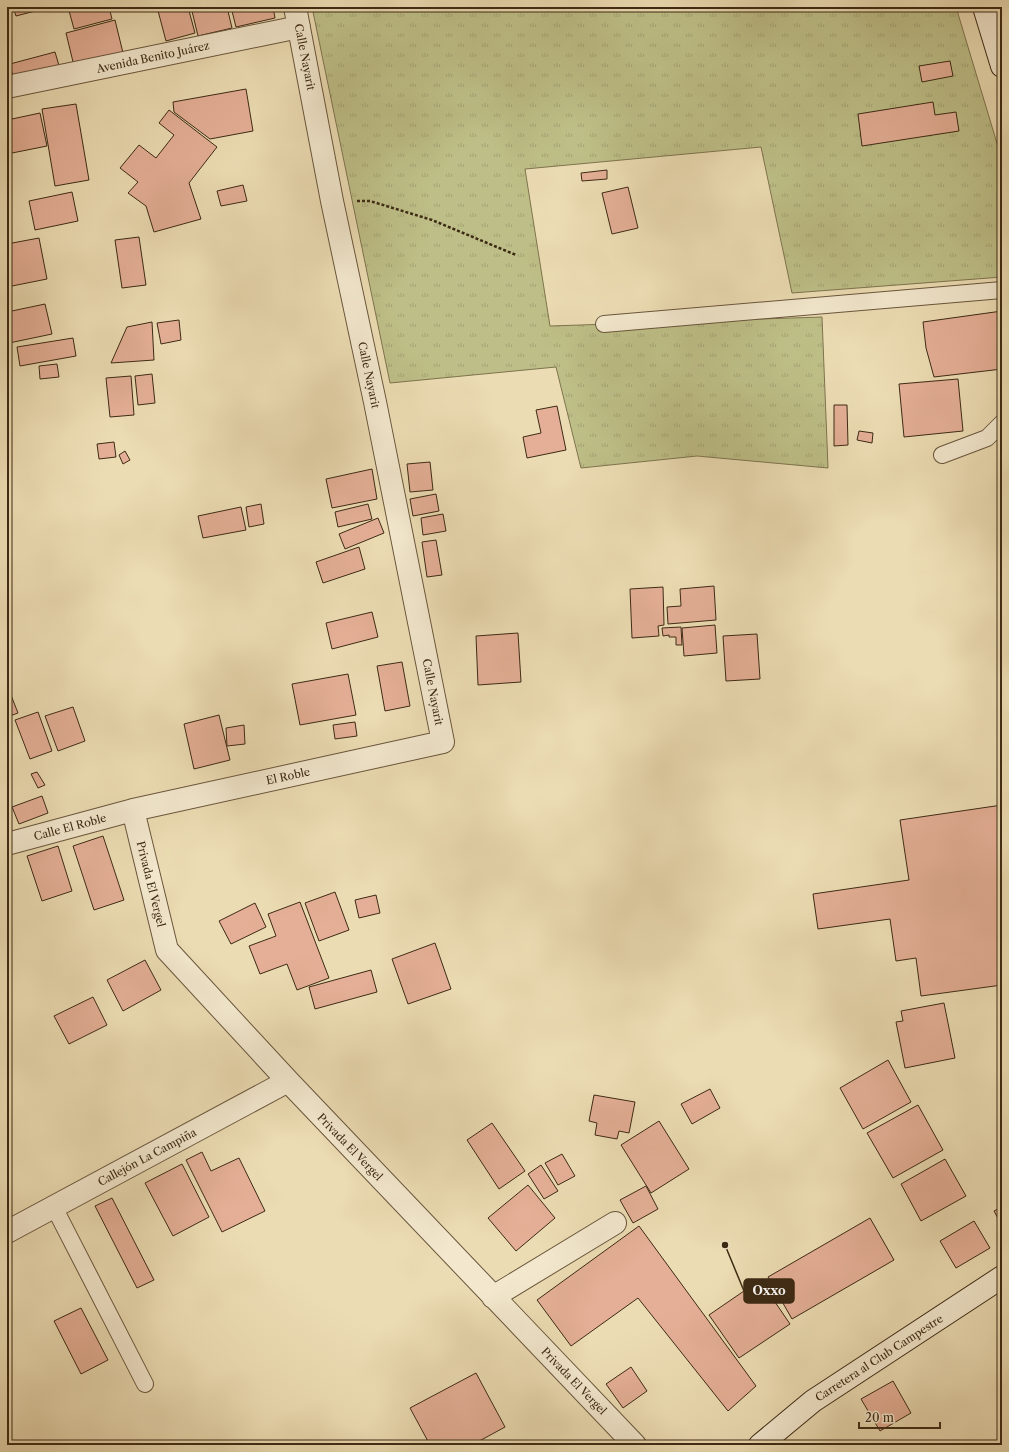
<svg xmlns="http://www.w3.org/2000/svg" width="1009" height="1452" font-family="'Libre Caslon Text',serif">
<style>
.grass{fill:url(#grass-tufts);stroke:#7e744e}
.building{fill:#e4af96;stroke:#3d2a14}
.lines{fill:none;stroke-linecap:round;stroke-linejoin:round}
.lane-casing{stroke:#69563c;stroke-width:18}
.street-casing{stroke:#69563c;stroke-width:24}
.secondary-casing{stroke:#3d2a14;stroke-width:24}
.path{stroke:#3d2a14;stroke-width:2.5;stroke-dasharray:3 2;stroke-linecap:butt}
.lane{stroke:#f3e8ce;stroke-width:16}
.street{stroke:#f3e8ce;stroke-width:22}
.secondary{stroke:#f3e8ce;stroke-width:22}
.labels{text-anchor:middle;stroke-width:3;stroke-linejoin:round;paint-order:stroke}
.street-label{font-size:11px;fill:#3d2a14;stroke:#f3e8ce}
.leader{fill:none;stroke:#3d2a14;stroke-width:1.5}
.callout-dot{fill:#3d2a14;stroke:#f3e8ce;stroke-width:1.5}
.callout{fill:#3d2a14;stroke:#3d2a14;stroke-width:1.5}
.callout-label{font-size:12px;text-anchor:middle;font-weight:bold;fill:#fff}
</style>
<defs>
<pattern id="grass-tufts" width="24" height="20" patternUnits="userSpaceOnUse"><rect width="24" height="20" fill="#bebf88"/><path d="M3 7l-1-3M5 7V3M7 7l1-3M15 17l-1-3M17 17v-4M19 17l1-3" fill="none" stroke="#a4a474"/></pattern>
</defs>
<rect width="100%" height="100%" fill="#ecdcb3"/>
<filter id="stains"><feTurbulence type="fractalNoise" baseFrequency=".005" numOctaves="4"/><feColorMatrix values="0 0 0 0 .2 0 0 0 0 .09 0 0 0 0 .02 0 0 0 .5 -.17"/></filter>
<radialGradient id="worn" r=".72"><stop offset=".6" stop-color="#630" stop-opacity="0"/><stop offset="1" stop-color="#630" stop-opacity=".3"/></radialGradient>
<path class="grass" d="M312,7H956L1002,160V277L792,293L761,147L525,169L550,326L822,317L828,468L697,456L581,468L556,367L390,383Z"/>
<path class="building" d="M13,7H38L39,10L16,16Z
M68,7H109L112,19L74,29Z
M157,7H188L195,33L166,41Z
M191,7H227L232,28L198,36Z
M231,7H273L275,18L236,27Z
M115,20L123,53L74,66L66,33Z
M55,52L60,69L14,81L10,64Z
M950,61L953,76L922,82L919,66Z
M246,89L253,131L210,139L174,112L173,102Z
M933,102L935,115L956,112L959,131L862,146L858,114Z
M76,104L89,180L55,186L42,109Z
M9,108L12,119L40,113L47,146L7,154V109Z
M169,110L217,147L189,183L201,219L154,232L146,206L128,193L138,182L120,168L139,145L156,158L174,135L159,123Z
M607,170V179L582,181L581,173Z
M243,185L247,201L221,206L217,191Z
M628,187L638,228L612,234L602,193Z
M72,192L78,221L35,230L29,201Z
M139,237L146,285L122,288L115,240Z
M39,238L47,279L7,287V244Z
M45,304L52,334L9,343L7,336V312Z
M1002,311V369L934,377L926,348L923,322Z
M179,320L181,340L161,344L157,323Z
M152,322L154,360L111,363L127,327Z
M73,338L76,356L20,366L17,347Z
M57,364L59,377L40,379L39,366Z
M152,374L155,403L138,405L135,376Z
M131,376L134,415L110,417L106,378Z
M958,379L963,431L904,437L899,384Z
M834,405H847L848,445L834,446Z
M557,406L566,450L527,458L523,437L541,433L536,410Z
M859,431L873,433L872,443L857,440Z
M114,442L116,457L99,459L97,444Z
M125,451L130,460L123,464L119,455Z
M430,462L433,490L410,492L407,464Z
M372,469L377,499L332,508L326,479Z
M436,494L439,511L413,516L410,499Z
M261,504L264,524L249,527L246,507Z
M368,504L372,519L338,527L335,512Z
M241,507L246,530L203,538L198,516Z
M443,514L446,531L423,535L421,518Z
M378,518L384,533L345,549L339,534Z
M436,540L442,575L427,577L422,542Z
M359,547L365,569L323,583L316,562Z
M714,586L716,620L668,624L667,607L681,606L680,589Z
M663,587L664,625L658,626L659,636L632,638L630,589Z
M372,612L378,637L332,649L326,623Z
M715,625L717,653L684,656L682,628Z
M681,627L682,645H676V637H669V635L663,636L662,628Z
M518,633L521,682L478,685L476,636Z
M757,634L760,679L726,681L723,636Z
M402,662L410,706L385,711L377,666Z
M348,674L356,715L300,725L292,684Z
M7,685L18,713L7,717Z
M73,707L85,741L58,751L45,716Z
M38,712L52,751L30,759L15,720Z
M219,715L230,760L194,769L184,724Z
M355,722L357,736L335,739L333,725Z
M244,725L245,744L227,746L226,728Z
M37,772L45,785L38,788L31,774Z
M42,796L48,813L19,824L12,807Z
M1002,805V985L921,996L916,958L896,961L890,919L818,929L813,894L909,880L900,820Z
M103,836L124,900L94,910L73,846Z
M58,846L72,891L42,901L27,856Z
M335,892L349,930L319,941L305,903Z
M376,895L380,913L359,918L355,900Z
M300,902L329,978L297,990L287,964L260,974L249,946L276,936L268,914Z
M255,903L266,927L231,944L219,921Z
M435,943L451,989L408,1004L392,959Z
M145,960L161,990L123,1011L107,980Z
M371,970L377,992L315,1009L309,987Z
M93,997L107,1025L69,1044L54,1016Z
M944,1003L955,1058L905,1068L896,1022L903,1021L901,1011Z
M888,1060L911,1102L863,1129L840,1088Z
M710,1089L720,1108L692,1124L681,1104Z
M594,1095L635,1102L629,1133L619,1131L617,1139L595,1135L597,1123L589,1121Z
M918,1105L943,1150L893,1178L867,1133Z
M659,1121L689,1169L651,1193L621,1145Z
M492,1123L525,1171L499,1189L467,1140Z
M202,1152L211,1171L239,1158L265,1211L222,1232L186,1160Z
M562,1154L575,1176L558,1185L545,1163Z
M945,1159L966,1196L921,1221L901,1184Z
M182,1164L209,1217L173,1236L145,1183Z
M541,1165L558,1191L544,1199L528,1174Z
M528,1185L555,1218L516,1251L488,1218Z
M646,1186L658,1209L633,1223L620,1200Z
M112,1198L154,1280L137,1288L95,1206Z
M1002,1207V1226L994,1211Z
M870,1218L894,1260L792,1319L768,1277Z
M974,1221L990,1248L956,1268L940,1241Z
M639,1226L756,1386L728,1411L638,1298L571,1346L537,1300Z
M760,1280L790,1324L739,1358L709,1315Z
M81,1308L108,1360L81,1374L54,1321Z
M631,1367L647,1391L623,1408L606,1384Z
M476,1373L505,1427L472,1445H430L410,1408Z
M893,1381L911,1413L880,1431L861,1399Z"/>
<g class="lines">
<g class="lane-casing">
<path id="lane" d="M604,324L1002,290
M942,455L987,438L1002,423
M54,1207L145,1384"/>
</g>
<g class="street-casing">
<path id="street" d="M7,87L299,27
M133,810L167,950L288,1081L635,1445
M7,844L133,810L443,742L375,402L332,201L295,7
M7,1232L288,1081
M493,1297L615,1223"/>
</g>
<g class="secondary-casing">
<path id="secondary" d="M984,7L1002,66
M760,1445L813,1401L1002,1277"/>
</g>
<path class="path" d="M357,201H370L432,220L516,255"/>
<use href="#lane" class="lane"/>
<use href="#street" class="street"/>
<use href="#secondary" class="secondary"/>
</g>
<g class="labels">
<g class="street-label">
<text transform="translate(153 57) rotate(-12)" y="4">Avenida Benito Juárez</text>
<text transform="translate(305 57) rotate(79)" y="4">Calle Nayarit</text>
<text transform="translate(369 375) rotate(78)" y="4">Calle Nayarit</text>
<text transform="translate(433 692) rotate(79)" y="4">Calle Nayarit</text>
<text transform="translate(288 776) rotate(-12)" y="4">El Roble</text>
<text transform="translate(70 827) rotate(-15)" y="4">Calle El Roble</text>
<text transform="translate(151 884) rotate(76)" y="4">Privada El Vergel</text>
<text transform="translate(350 1147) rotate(46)" y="4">Privada El Vergel</text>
<text transform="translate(147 1157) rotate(-28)" y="4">Callejón La Campiña</text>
<text transform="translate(879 1358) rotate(-33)" y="4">Carretera al Club Campestre</text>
<text transform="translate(574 1381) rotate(46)" y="4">Privada El Vergel</text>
</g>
</g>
<path class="leader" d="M725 1245L744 1291"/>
<circle class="callout-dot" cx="725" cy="1245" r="4"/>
<rect class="callout" x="744" y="1279" width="50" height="24" rx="4"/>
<g class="callout-label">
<text x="769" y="1295">Oxxo</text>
</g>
<rect width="1009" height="1452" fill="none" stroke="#ecdcb3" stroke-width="24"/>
<rect x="8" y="8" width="993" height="1436" fill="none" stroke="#3d2a14" stroke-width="2"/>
<rect x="12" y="12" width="985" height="1428" fill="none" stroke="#3d2a14"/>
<path d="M859 1422v6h81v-6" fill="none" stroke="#3d2a14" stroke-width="2"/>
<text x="865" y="1422" font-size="12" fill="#3d2a14" stroke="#f3e8ce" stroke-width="3" paint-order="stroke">20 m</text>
<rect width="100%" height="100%" filter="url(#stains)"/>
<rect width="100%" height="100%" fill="url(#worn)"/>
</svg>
